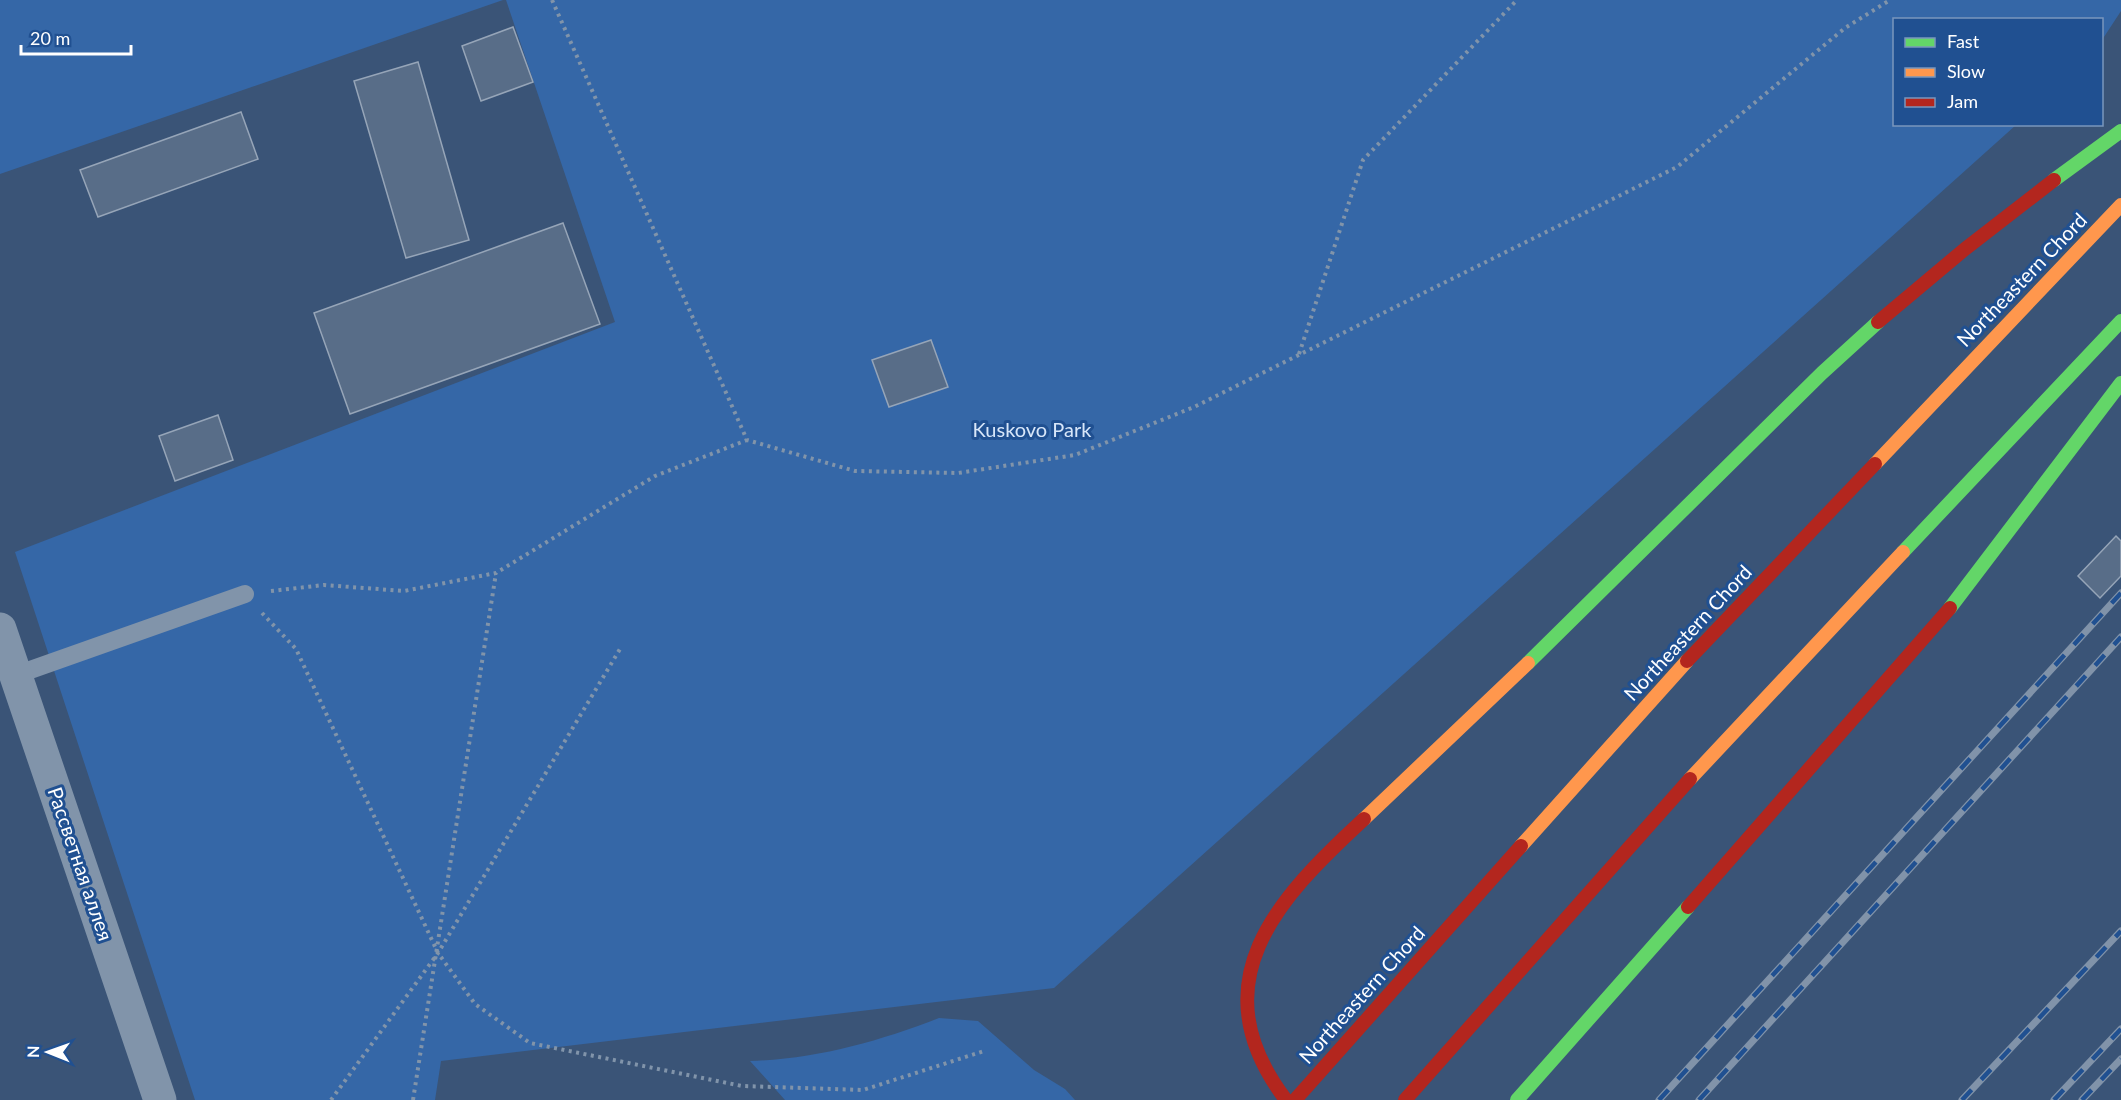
<svg xmlns="http://www.w3.org/2000/svg" width="2121" height="1100" font-family="Lato,sans-serif">
<style>
.green{fill:#3567a7}
.building{fill:#586d88;stroke:#96a5b8;stroke-width:1.5}
.lines{fill:none;stroke-linecap:round;stroke-linejoin:round}
.path{stroke:#8194aa;stroke-width:4;stroke-dasharray:3 4.5;stroke-linecap:butt}
.lane{stroke:#8194aa;stroke-width:18}
.street{stroke:#8194aa;stroke-width:33}
.fast{stroke:#63d668;stroke-width:14}
.slow{stroke:#ff974d;stroke-width:14}
.jam{stroke:#b3261e;stroke-width:14}
.rail-casing{stroke:#8193a9;stroke-width:7}
.rail{stroke:#205091;stroke-width:4.5;stroke-dasharray:14;stroke-linecap:butt}
.labels{text-anchor:middle;stroke-width:6;stroke-linejoin:round;paint-order:stroke}
.street-label{font-size:20px;fill:#fff;stroke:#205091}
.park-label{font-size:20px;fill:#d7e6f9;stroke:#205091}
</style>
<rect width="100%" height="100%" fill="#3a5477"/>
<path class="green" d="M0,0H503L0,174Z
M506,0H2121V11L2102,40V20H1894V124L2016,125L1054,988L441,1061L435,1100H195L15,552L615,322Z
M939,1018L978,1021L1034,1070L1065,1089L1075,1100H785L750,1061C816,1059 877,1042 939,1018Z"/>
<path class="building" d="M513,27L533,82L481,101L462,46Z
M418,62L469,240L406,258L354,81Z
M241,112L258,159L98,217L80,170Z
M563,223L600,324L350,414L314,313Z
M931,340L948,387L889,407L872,360Z
M218,415L233,460L175,481L159,436Z
M2116,536L2121,541V576L2100,598L2078,576Z"/>
<g class="lines">
<path class="path" d="M552,0L747,440L855,471L958,473L1075,455L1194,407L1677,167L1845,28L1890,0
M1299,354L1363,160L1517,0
M271,591L324,585L404,591L496,573L655,476L747,440
M262,613L296,649L438,953L475,1004L530,1043L742,1086L863,1090L984,1051
M331,1100L438,953L620,649
M413,1100L496,573"/>
<path class="lane" d="M16,675L245,594"/>
<path class="street" d="M0,629L160,1100"/>
<path class="fast" d="M2054,180L2121,131
M1903,552L2121,321
M1950,608L2121,383
M1528,663L1822,373L1878,322
M1517,1100L1688,907"/>
<path class="slow" d="M1875,464L2121,205
M1690,779L1903,552
M1364,819L1528,663
M1521,846L1687,661"/>
<path class="jam" d="M1878,322L1965,249L2054,180
M1687,661L1875,464
M1688,907L1950,608
M1286,1100C1197,983 1277,899 1364,819
M1295,1100L1521,846
M1405,1100L1690,779"/>
<g class="rail-casing">
<path id="rail" d="M1659,1100L2121,593
M1699,1100L2121,637
M1962,1100L2121,931
M2054,1100L2121,1029
M2082,1100L2121,1059"/>
</g>
<use href="#rail" class="rail"/>
</g>
<g class="labels">
<g class="street-label">
<text transform="translate(2022 280) rotate(-46)" y="7">Northeastern Chord</text>
<text transform="translate(1688 633) rotate(-47)" y="7">Northeastern Chord</text>
<text transform="translate(80 864) rotate(71)" y="7">Рассветная аллея</text>
<text transform="translate(1362 995) rotate(-48)" y="7">Northeastern Chord</text>
</g>
<g class="park-label">
<text x="1032" y="437">Kuskovo Park</text>
</g>
</g>
<rect x="1893" y="18" width="210" height="108" fill="#205091" stroke="#7996bd" stroke-width="1.5"/>
<rect x="1905" y="38" width="30" height="9" fill="#63d668" stroke="#7996bd" stroke-width="1.5"/>
<text x="1947" y="48" font-size="18" fill="#ffffff">Fast</text>
<rect x="1905" y="68" width="30" height="9" fill="#ff974d" stroke="#7996bd" stroke-width="1.5"/>
<text x="1947" y="78" font-size="18" fill="#ffffff">Slow</text>
<rect x="1905" y="98" width="30" height="9" fill="#b3261e" stroke="#7996bd" stroke-width="1.5"/>
<text x="1947" y="108" font-size="18" fill="#ffffff">Jam</text>
<g transform="translate(48 1052) rotate(271)" stroke="#205091" stroke-width="4.5" paint-order="stroke">
<path d="M0-4.5L10 22L0 15L-10 22Z" fill="#ffffff"/>
<text y="-9" font-size="16" font-weight="bold" text-anchor="middle" fill="#ffffff">N</text>
</g>
<path d="M21 45v9h110v-9" fill="none" stroke="#ffffff" stroke-width="3"/>
<text x="30" y="45" font-size="18" fill="#ffffff" stroke="#205091" stroke-width="4.5" paint-order="stroke">20 m</text>
</svg>
